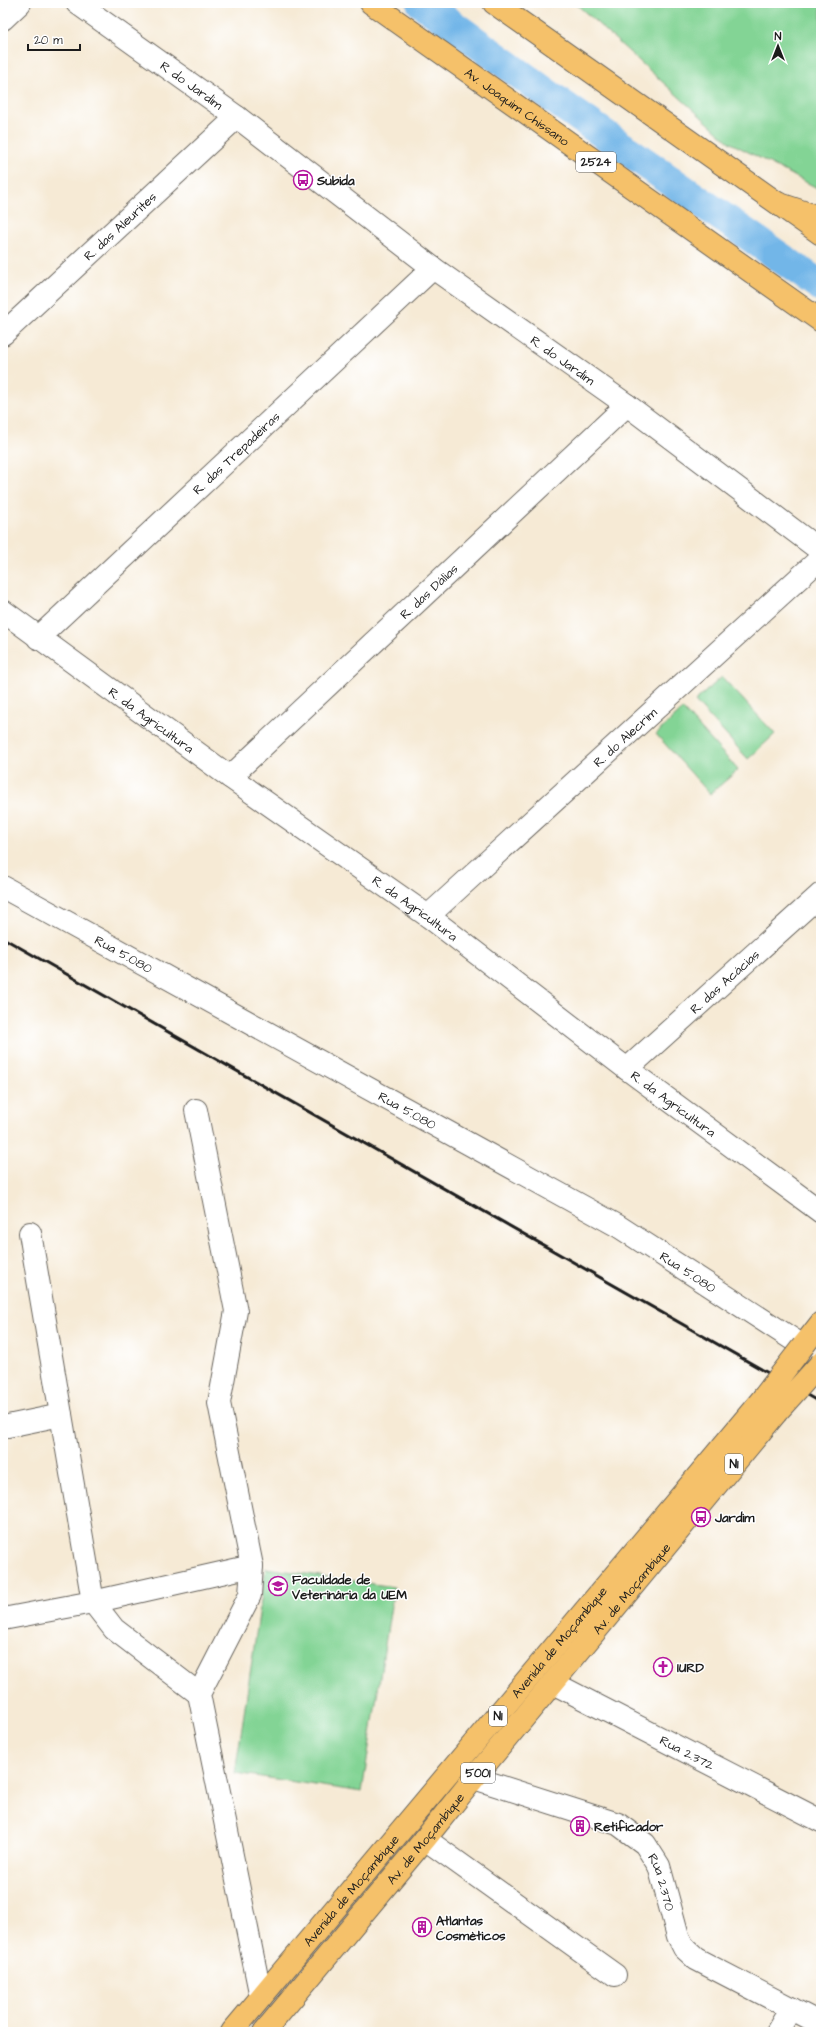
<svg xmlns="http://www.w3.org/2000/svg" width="824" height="2035" font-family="'Architects Daughter',sans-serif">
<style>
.green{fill:#83d495;stroke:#507858}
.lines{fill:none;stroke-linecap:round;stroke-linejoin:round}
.river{stroke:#72b6e8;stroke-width:31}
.minor-casing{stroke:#68645d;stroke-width:24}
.major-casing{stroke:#68645d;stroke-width:24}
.highway-casing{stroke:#68645d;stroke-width:24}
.minor{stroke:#fff;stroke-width:22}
.major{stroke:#f5c16b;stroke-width:22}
.highway{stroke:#f5c16b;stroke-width:22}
.rail{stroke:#1c1c1c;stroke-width:3}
.highway-bridge-casing{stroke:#68645d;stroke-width:24;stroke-linecap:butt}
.highway-bridge{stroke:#f5c16b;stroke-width:22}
.labels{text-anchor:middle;stroke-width:3;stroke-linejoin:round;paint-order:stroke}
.shield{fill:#fff;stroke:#606060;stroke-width:1}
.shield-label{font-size:12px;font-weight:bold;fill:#1c1c1c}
.street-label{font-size:13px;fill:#1c1c1c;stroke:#fff}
.poi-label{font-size:13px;font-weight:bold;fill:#1c1c1c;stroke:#fff;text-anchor:start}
</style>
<rect width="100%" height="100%" fill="#fff"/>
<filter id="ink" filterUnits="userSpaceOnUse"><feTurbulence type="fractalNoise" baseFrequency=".025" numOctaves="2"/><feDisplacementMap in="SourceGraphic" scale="8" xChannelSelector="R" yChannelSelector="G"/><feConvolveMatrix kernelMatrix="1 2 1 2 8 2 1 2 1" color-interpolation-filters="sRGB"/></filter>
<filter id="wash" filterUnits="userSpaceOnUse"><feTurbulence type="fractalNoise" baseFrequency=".012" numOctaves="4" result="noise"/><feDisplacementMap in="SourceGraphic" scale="16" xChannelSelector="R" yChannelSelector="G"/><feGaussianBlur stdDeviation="0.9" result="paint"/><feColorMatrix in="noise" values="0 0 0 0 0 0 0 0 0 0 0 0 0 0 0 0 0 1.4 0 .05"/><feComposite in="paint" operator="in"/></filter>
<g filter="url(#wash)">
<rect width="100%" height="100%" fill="#f6ead5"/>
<path class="green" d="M575 3H821V190L729 142Z
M722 677 775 734 748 759 695 701Z
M683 709 738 770 710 794 656 734Z
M266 1568 394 1587 362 1792 235 1773Z"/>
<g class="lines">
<path class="river" d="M422 3 561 104 821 286"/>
</g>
</g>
<g filter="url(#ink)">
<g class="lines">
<g class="minor-casing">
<g id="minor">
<path id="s1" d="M77 3 237 117 433 268 627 405 821 551"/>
<path d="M3 19 20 3"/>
<path id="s2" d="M3 334 237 117"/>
<path id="s3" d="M3 611 230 777 428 916 627 1069 821 1212"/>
<path id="s4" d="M38 638 433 268"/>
<path id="s5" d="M230 777 627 405"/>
<path id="s6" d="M3 887 618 1226 803 1346"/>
<path id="s7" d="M428 916 821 558"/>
<path id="s8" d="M627 1069 821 894"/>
<path d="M196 1110 236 1311 219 1403 252 1566 250 1595 199 1694 261 1997"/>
<path d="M30 1233 93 1602 114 1629 199 1694"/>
<path d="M3 1427 61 1415"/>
<path d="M3 1619 93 1602 252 1566"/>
<path id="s9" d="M553 1683 821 1821"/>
<path id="s10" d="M474 1778 618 1824 645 1844 659 1866 678 1936 684 1948 696 1959 821 2024"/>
<path d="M425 1839 615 1975"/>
<path d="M777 2032 791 2008"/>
</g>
</g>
<g class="major-casing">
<g id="major">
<path id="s11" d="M371 3 821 321"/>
<path d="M494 3 821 234"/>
</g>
</g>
<g class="highway-casing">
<g id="highway">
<path d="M780 204 821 218"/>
<path d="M803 1346 821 1323"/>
<path id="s12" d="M232 2032 763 1398"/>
<path id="s13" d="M264 2032 425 1839 474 1778 776 1413"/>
</g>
</g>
<use href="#minor" class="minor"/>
<use href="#major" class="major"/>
<use href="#highway" class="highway"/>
<path class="rail" d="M3 938 821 1403"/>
<g class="highway-bridge-casing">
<path id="highway-bridge" d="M763 1398 803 1346
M776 1413 821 1363"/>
</g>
<use href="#highway-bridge" class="highway-bridge"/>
</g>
</g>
<defs>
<g id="bus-ring" transform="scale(1)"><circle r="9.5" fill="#fff" stroke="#b5179e" stroke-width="1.5"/><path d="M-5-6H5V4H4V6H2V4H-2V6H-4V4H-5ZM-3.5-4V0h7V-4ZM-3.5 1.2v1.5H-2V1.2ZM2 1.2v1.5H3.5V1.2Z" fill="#b5179e"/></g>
<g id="university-ring" transform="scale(1)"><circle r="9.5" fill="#fff" stroke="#b5179e" stroke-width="1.5"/><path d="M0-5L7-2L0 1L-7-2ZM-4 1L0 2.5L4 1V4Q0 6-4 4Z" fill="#b5179e"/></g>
<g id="church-ring" transform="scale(1)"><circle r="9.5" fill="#fff" stroke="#b5179e" stroke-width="1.5"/><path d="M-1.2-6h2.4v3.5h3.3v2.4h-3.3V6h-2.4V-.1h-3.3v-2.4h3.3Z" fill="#b5179e"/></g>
<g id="building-ring" transform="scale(1)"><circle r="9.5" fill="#fff" stroke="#b5179e" stroke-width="1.5"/><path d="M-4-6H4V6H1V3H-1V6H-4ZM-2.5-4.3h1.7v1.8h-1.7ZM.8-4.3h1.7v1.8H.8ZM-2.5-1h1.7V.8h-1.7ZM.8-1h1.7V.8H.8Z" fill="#b5179e"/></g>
</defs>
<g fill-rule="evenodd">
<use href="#bus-ring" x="303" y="180"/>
<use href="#bus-ring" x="701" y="1517"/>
<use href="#university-ring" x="278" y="1586"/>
<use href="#church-ring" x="663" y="1667"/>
<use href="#building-ring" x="580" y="1826"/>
<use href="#building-ring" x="422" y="1927"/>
</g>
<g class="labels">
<g class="shield">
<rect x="576" y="152" width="40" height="20" rx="3"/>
<rect x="725" y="1454" width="18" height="20" rx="3"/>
<rect x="489" y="1706" width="18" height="20" rx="3"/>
<rect x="461" y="1763" width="34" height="20" rx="3"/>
</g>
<g class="shield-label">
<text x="596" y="166">2524</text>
<text x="734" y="1468">N1</text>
<text x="498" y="1720">N1</text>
<text x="478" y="1777">5001</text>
</g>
<g class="street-label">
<text dy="5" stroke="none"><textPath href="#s1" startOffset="141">R do Jardim</textPath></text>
<text dy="5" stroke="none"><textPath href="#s11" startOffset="179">Av. Joaquim Chissano</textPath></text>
<text dy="5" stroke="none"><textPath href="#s2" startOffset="159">R. das Aleurites</textPath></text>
<text dy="5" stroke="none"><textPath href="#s1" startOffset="603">R. do Jardim</textPath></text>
<text dy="5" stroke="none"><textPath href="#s4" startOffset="271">R. das Trepadeiras</textPath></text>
<text dy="5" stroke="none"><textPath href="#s5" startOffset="272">R. das Dálias</textPath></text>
<text dy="5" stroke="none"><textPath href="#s3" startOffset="184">R. da Agricultura</textPath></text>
<text dy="5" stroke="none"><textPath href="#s7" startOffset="266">R. do Alecrim</textPath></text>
<text dy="5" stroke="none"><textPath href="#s3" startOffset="508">R. da Agricultura</textPath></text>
<text dy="5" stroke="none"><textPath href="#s6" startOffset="138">Rua 5.080</textPath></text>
<text dy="5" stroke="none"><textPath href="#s8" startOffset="131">R. das Acácias</textPath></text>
<text dy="5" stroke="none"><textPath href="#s3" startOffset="832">R. da Agricultura</textPath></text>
<text dy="5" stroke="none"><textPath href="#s6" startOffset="462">Rua 5.080</textPath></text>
<text dy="5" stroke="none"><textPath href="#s6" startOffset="786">Rua 5.080</textPath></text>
<text dy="5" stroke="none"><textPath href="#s13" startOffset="576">Av. de Moçambique</textPath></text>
<text dy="5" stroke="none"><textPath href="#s12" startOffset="509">Avenida de Moçambique</textPath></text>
<text dy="5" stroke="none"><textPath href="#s9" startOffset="151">Rua 2.372</textPath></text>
<text dy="5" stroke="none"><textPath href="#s13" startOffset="252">Av. de Moçambique</textPath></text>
<text dy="5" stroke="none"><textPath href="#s10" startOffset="227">Rua 2.370</textPath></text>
<text dy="5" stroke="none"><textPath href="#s12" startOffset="185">Avenida de Moçambique</textPath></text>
</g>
<g class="poi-label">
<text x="317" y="185">Subida</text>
<text x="715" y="1522">Jardim</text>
<text x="292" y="1584">Faculdade de<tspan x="292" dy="15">Veterinária da UEM</tspan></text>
<text x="677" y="1672">IURD</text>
<text x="594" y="1831">Retificador</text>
<text x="436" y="1925">Atlantas<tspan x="436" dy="15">Cosmèticos</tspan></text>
</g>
</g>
<rect width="824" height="2035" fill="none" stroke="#fff" stroke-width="16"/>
<g transform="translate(778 46)" stroke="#ffffff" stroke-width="3" paint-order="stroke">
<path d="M0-3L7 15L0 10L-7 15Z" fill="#1c1c1c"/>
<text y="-6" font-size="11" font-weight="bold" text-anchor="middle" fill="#1c1c1c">N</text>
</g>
<path d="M28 44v6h52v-6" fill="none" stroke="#1c1c1c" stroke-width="2"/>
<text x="34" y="44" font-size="12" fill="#1c1c1c" stroke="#ffffff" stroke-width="3" paint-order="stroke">20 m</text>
</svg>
